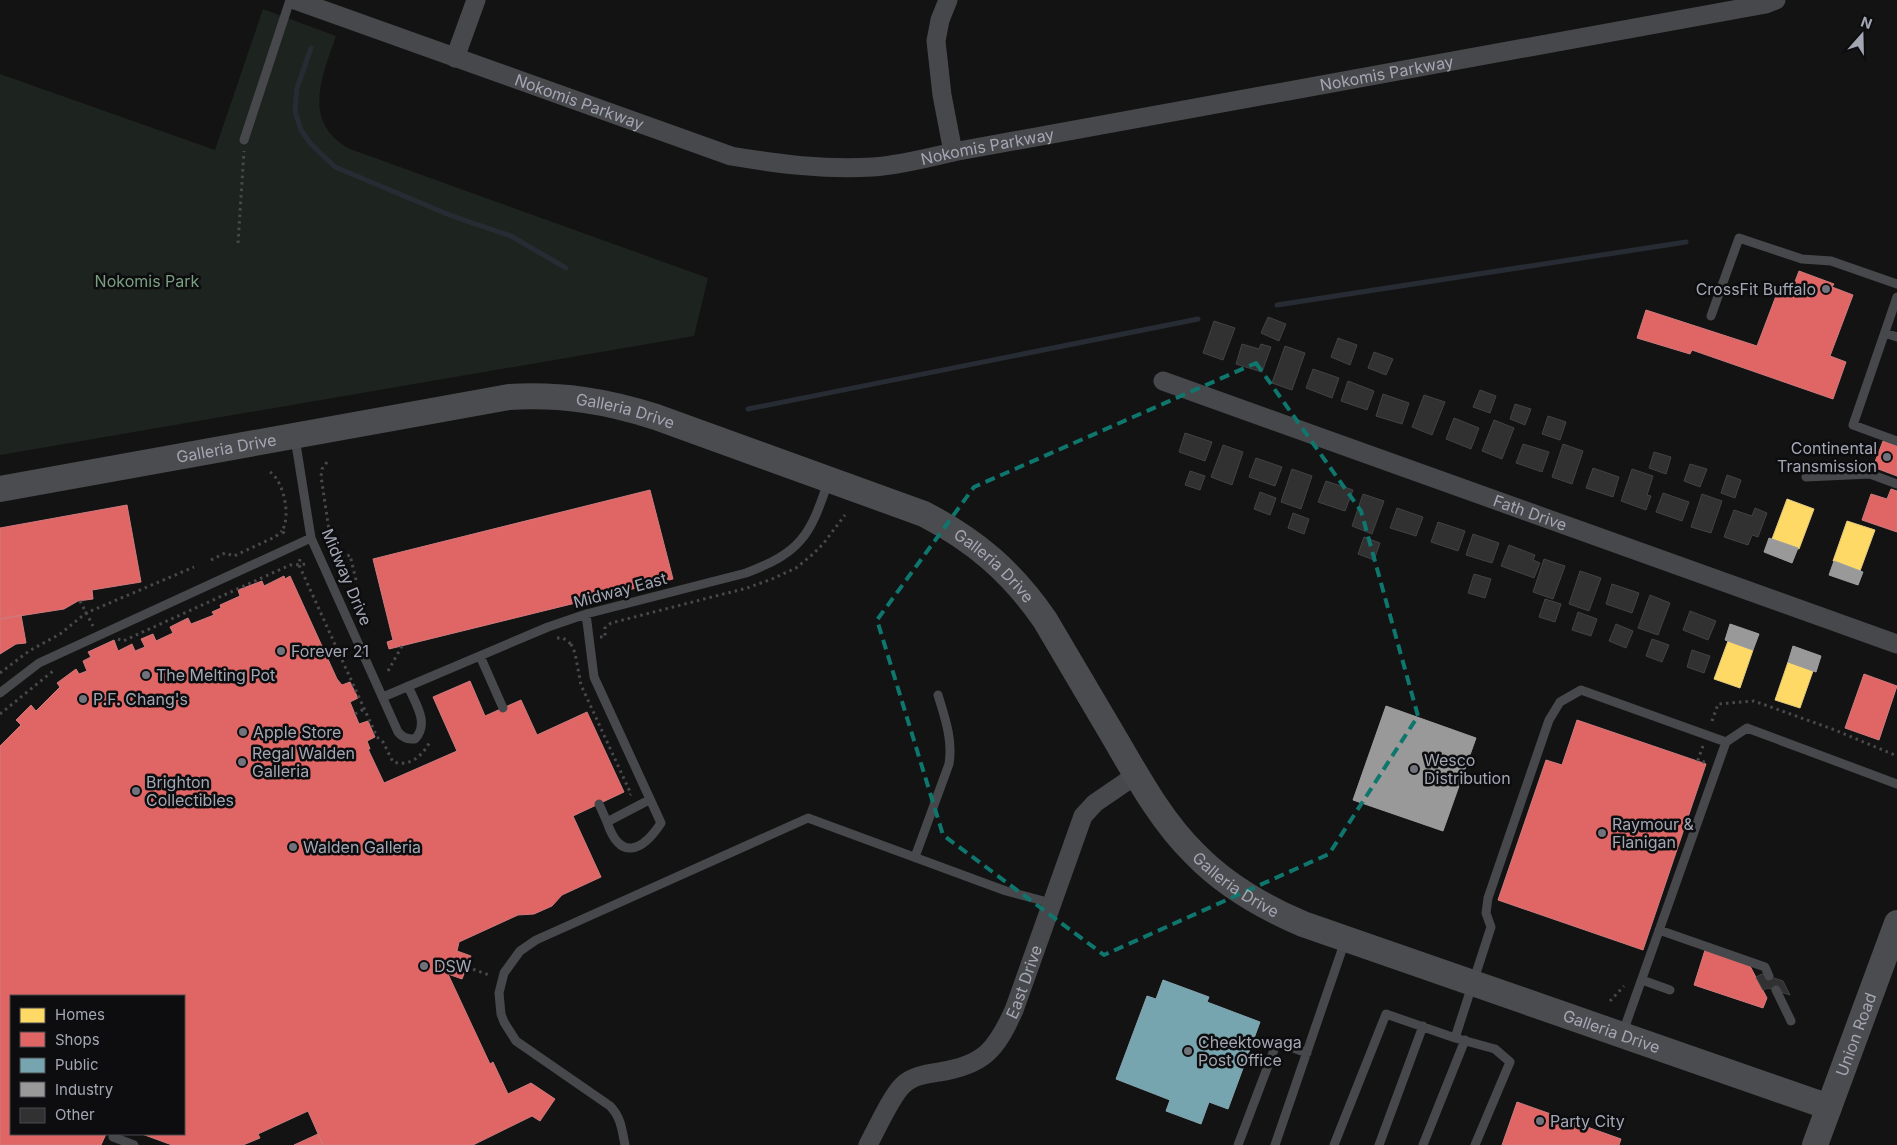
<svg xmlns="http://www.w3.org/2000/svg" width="1897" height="1145" font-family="Inter,sans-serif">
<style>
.green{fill:#1d231e}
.homes{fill:#ffd966;stroke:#e3ca7d}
.shops{fill:#e06666;stroke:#ce7a7d}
.public{fill:#76a5af;stroke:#84a6b0}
.industry{fill:#999;stroke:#9c9da1}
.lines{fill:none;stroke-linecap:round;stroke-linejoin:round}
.stream{stroke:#272c34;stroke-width:5}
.building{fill:#313132;stroke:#424246}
.path{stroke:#49494d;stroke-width:3;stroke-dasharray:2.5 4;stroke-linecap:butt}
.lane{stroke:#47484b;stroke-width:9}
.street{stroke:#47484b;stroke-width:19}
.secondary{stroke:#4b4c4f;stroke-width:26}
.marked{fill:none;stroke:#0f766e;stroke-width:4;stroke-dasharray:10 6;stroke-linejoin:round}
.poi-dot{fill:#71737c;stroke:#0d0d0f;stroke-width:2}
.labels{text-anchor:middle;stroke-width:5;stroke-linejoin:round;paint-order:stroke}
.street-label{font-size:16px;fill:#a3a7b4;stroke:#0d0d0f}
.park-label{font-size:16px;fill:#7a9f81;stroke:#0d0d0f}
.poi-label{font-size:16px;fill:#a3a7b4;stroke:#0d0d0f;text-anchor:start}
</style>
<rect width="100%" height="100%" fill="#131313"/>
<path class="green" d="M263 9 336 36C322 77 301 122 350 149L708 278 694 336 0 455V74L215 150Z"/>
<path class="homes" d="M1787 499 1814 509 1799 549 1772 539Z
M1847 521 1875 530 1860 571 1833 561Z
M1728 641 1753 650 1740 688 1714 679Z
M1788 662 1813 671 1800 708 1775 700Z"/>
<path class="shops" d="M1799 271 1834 284 1832 287 1853 295 1830 356 1846 362 1833 399 1692 350 1690 354 1637 338 1646 310 1757 346 1779 288 1791 292Z
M1883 441 1897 446V476L1873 467Z
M1891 489 1897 491V532L1862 520 1871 494 1887 499Z
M650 490 673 579 389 649 387 642 393 640 373 559Z
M127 505 141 582 92 590 93 599 78 601 64 609 0 619V528Z
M284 576 285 579 290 576 337 679 342 685 350 682 358 698 350 702 359 724 368 721 375 737 367 741 370 749H368L384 783 457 751 433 697 470 681 485 716 521 700 537 735 587 712 624 792 573 816 601 877 562 895 552 906 534 914 518 915 459 942 457 951 471 956 462 979 448 974 490 1064 493 1062 508 1094 531 1083 555 1099 540 1121 532 1116 473 1145H323L308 1111 258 1134 260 1138 243 1145H172L142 1134H184V996H11V1134H106L101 1145H0V746L21 725 16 720 31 705 36 711 60 687 57 683 76 669 79 674 87 671 83 661 91 657 88 652 114 640 118 651 132 644 135 651 145 647 141 639 153 634 156 641 173 633 170 627 188 618 191 624 214 615 212 612 221 608 220 605 240 596 238 590 262 581 264 586Z
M21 615 26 643 16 644 0 654V619Z
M1864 674 1897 686 1879 740 1845 728Z
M1577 720 1706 764 1643 950 1498 900 1546 760 1562 765Z
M1705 950 1750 966 1767 998 1763 1008 1694 985Z
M1517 1102 1621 1139 1619 1145H1502Z
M318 1134 323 1145H294Z"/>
<path class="public" d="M1163 980 1209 997 1207 1002 1260 1022 1228 1109 1209 1102 1201 1124 1166 1111 1170 1100 1116 1079 1147 996 1156 999Z"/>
<path class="industry" d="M1769 538 1798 548 1792 563 1764 552Z
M1834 561 1863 572 1858 585 1829 575Z
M1730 624 1759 634 1753 650 1725 640Z
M1793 646 1821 656 1816 672 1788 662Z
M1386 706 1476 738 1443 831 1353 800Z"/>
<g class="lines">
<path class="stream" d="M311 48 297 88 295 111 301 130 311 144 335 167 452 216 511 236 566 268
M1277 305 1686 242
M748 409 1198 319"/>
</g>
<path class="building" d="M1268 317 1286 324 1279 341 1261 333Z
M1214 321 1235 328 1223 360 1203 353Z
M1338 338 1357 345 1350 365 1331 357Z
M1242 344 1259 349 1261 344 1271 347 1262 372 1236 364Z
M1285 346 1305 353 1292 390 1272 383Z
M1374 352 1393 359 1386 375 1368 368Z
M1313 369 1339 378 1332 398 1306 388Z
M1348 381 1374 391 1367 410 1341 401Z
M1480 390 1496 396 1490 413 1473 407Z
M1383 394 1409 403 1402 424 1376 416Z
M1424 395 1445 402 1432 435 1412 427Z
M1515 404 1531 409 1525 425 1510 419Z
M1548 416 1566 422 1560 440 1542 434Z
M1454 418 1479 428 1471 449 1446 439Z
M1494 420 1514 428 1502 459 1482 451Z
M1185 433 1212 442 1205 461 1179 452Z
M1523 444 1549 452 1542 472 1516 463Z
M1563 444 1583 451 1572 484 1552 477Z
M1223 445 1243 452 1232 485 1211 477Z
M1654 452 1671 457 1666 474 1649 468Z
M1256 458 1282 467 1275 486 1249 477Z
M1690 464 1707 469 1700 487 1684 481Z
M1593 468 1619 477 1613 497 1586 488Z
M1292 469 1312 476 1301 509 1281 502Z
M1632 469 1653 476 1647 495 1651 496 1646 510 1621 501Z
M1190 471 1205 476 1200 490 1185 485Z
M1727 475 1741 480 1735 498 1721 493Z
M1326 481 1353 490 1345 511 1318 502Z
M1260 492 1276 498 1270 515 1254 509Z
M1663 493 1689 502 1682 521 1656 512Z
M1363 494 1384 501 1372 534 1352 526Z
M1702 494 1722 501 1711 533 1691 527Z
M1397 508 1423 517 1416 536 1390 528Z
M1755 508 1767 513 1758 537 1752 535 1748 545 1724 537 1734 510 1752 516Z
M1293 513 1309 519 1304 534 1288 528Z
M1438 522 1465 531 1458 551 1431 542Z
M1473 534 1499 543 1492 563 1466 555Z
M1364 537 1380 543 1374 560 1358 554Z
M1509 545 1535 555 1533 560 1540 563 1534 578 1501 566Z
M1544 559 1565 566 1553 599 1533 592Z
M1580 571 1601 578 1589 611 1569 604Z
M1474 574 1491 579 1485 598 1468 593Z
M1612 584 1639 593 1632 613 1606 604Z
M1650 595 1670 603 1658 635 1638 628Z
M1545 599 1561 604 1555 622 1539 617Z
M1690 611 1716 621 1708 640 1683 630Z
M1578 612 1597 619 1591 636 1572 630Z
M1616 624 1633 631 1626 648 1609 641Z
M1652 639 1669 645 1662 662 1646 656Z
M1692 650 1710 656 1704 673 1687 667Z
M1762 974 1783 981 1790 995 1768 988 1763 990 1756 977Z"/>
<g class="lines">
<path class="path" d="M238 243 244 151
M327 462 322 469 321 476 329 530 338 559 350 555 356 580
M270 472C284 481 291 517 282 531L286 535
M300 559 299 565 377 737 383 742 393 762C411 767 423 755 431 740
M211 560 225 553 234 556 275 537 282 531
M80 601 93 626
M600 637H605V628L611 623 747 588 772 579 796 568 813 554 823 544 845 515
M557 638H563L571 644 574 643
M118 639 123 641 290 565 308 564
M571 644 575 653 581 685 631 794 630 795
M388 671 402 646
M0 673 29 651 60 634 86 613 194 567
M0 714 53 671
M355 714 364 709
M1712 721 1718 704 1754 701 1835 730 1897 756
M1703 746 1698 760 1707 763
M467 967 489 975
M1610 1001 1624 986"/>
<path class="lane" d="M244 140 290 0
M1897 297 1853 425 1897 441
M1711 316 1739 238 1802 259 1831 261 1897 284
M1885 333 1897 337
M295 438 311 538 398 732C403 738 407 739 415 739 430 723 415 703 408 686
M1806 477 1870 474 1897 484
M586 614 594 677 661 823C642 852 620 861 607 822L649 800
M480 656 503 708
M0 693 39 663 311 538
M383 697 548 627 586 614 746 573C801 552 810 536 828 482
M599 804 607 822
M915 857 949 764C953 740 945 718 938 695
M1659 930 1765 967 1769 976
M1642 980 1670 990
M1776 990 1791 1021
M1623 1032 1726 742
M1455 1038 1491 927 1486 913 1488 898 1549 720 1560 702 1581 690 1726 742 1747 728 1897 784
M113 1137 134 1145
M625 1145C622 1130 621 1117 610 1106L516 1041 504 1022 501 1014 499 993 504 973 520 951 536 940 808 818 1006 891 1051 903
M1238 1145 1277 1042 1307 1053
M1275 1145 1345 941
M1334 1145 1386 1014 1455 1038 1495 1049 1510 1062 1475 1145
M1379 1145 1423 1026
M1423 1145 1465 1040"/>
<g class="street">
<path id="s1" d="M295 0 731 156C778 164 825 170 873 167 900 165 927 158 953 152L1766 4 1776 0"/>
<path d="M948 0 940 20 936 41 942 95 953 152"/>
<path d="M455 58 476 0"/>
<path id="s2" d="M1163 381 1897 644"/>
<path id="s3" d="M868 1145C876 1130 892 1095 903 1085 912 1076 926 1074 939 1072 984 1065 996 1050 1014 1010L1083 816 1095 803 1136 775"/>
</g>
<g class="secondary">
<path id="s4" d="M0 489 509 397C562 394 606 401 656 417L924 514C976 541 1012 572 1045 620 1069 661 1093 701 1117 742 1139 780 1163 823 1195 854 1226 886 1263 907 1303 924L1829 1107"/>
<path id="s5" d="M1815 1145 1897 923"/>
</g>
</g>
<path class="marked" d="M1256 363 1361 511 1418 716 1329 854 1104 955 943 835 877 620 974 487Z"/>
<g class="poi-dot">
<circle cx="1826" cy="289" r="5"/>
<circle cx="1887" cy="457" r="5"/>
<circle cx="281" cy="651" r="5"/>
<circle cx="146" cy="675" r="5"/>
<circle cx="83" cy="699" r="5"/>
<circle cx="243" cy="732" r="5"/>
<circle cx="242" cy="762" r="5"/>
<circle cx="1414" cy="769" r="5"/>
<circle cx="136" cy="791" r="5"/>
<circle cx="1602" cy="833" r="5"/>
<circle cx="293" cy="847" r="5"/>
<circle cx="424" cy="966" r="5"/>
<circle cx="1188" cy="1051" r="5"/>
<circle cx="1540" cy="1121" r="5"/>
</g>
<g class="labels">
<g class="street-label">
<text dy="6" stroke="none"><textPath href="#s1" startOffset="1128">Nokomis Parkway</textPath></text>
<text dy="6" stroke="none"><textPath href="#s1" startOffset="302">Nokomis Parkway</textPath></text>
<text dy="6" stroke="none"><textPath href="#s1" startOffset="722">Nokomis Parkway</textPath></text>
<text dy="6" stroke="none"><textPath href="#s4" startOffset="635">Galleria Drive</textPath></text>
<text dy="6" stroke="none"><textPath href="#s4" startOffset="230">Galleria Drive</textPath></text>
<text dy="6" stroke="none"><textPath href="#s2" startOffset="390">Fath Drive</textPath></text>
<text dy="6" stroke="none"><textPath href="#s4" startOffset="1039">Galleria Drive</textPath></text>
<text transform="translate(347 577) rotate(67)" y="6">Midway Drive</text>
<text transform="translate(620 590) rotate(-15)" y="6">Midway East</text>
<text dy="6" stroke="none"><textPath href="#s4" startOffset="1444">Galleria Drive</textPath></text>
<text dy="6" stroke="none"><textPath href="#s3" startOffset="242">East Drive</textPath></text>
<text dy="6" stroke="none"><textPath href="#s4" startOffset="1849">Galleria Drive</textPath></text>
<text dy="6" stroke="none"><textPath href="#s5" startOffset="118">Union Road</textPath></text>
</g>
<g class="park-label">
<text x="147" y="287">Nokomis Park</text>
</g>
<g class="poi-label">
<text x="1816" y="295" text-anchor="end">CrossFit Buffalo</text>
<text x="1877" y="454" text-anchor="end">Continental<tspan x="1877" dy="18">Transmission</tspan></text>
<text x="291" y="657">Forever 21</text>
<text x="156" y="681">The Melting Pot</text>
<text x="93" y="705">P.F. Chang's</text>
<text x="253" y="738">Apple Store</text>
<text x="252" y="759">Regal Walden<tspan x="252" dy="18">Galleria</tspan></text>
<text x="1424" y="766">Wesco<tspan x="1424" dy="18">Distribution</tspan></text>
<text x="146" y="788">Brighton<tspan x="146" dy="18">Collectibles</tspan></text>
<text x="1612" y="830">Raymour &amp;<tspan x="1612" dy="18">Flanigan</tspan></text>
<text x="303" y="853">Walden Galleria</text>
<text x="434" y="972">DSW</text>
<text x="1198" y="1048">Cheektowaga<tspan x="1198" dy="18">Post Office</tspan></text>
<text x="1550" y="1127">Party City</text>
</g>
</g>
<rect x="10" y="995" width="175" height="140" fill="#0d0d0f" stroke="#494b51"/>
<rect x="20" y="1008" width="25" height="15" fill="#ffd966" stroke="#494b51"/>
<text x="55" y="1020" font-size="15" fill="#a3a7b4">Homes</text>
<rect x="20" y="1032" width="25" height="15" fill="#e06666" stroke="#494b51"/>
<text x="55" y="1045" font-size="15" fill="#a3a7b4">Shops</text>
<rect x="20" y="1058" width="25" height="15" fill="#76a5af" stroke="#494b51"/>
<text x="55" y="1070" font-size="15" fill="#a3a7b4">Public</text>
<rect x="20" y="1082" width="25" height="15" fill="#999999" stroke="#494b51"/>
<text x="55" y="1095" font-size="15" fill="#a3a7b4">Industry</text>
<rect x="20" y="1108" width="25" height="15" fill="#313132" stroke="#494b51"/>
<text x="55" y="1120" font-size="15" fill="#a3a7b4">Other</text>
<g transform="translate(1862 35) rotate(20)" stroke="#0d0d0f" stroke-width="4" paint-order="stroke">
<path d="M0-4L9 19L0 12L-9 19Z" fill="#a3a7b4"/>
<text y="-8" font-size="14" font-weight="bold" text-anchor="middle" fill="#a3a7b4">N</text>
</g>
</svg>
